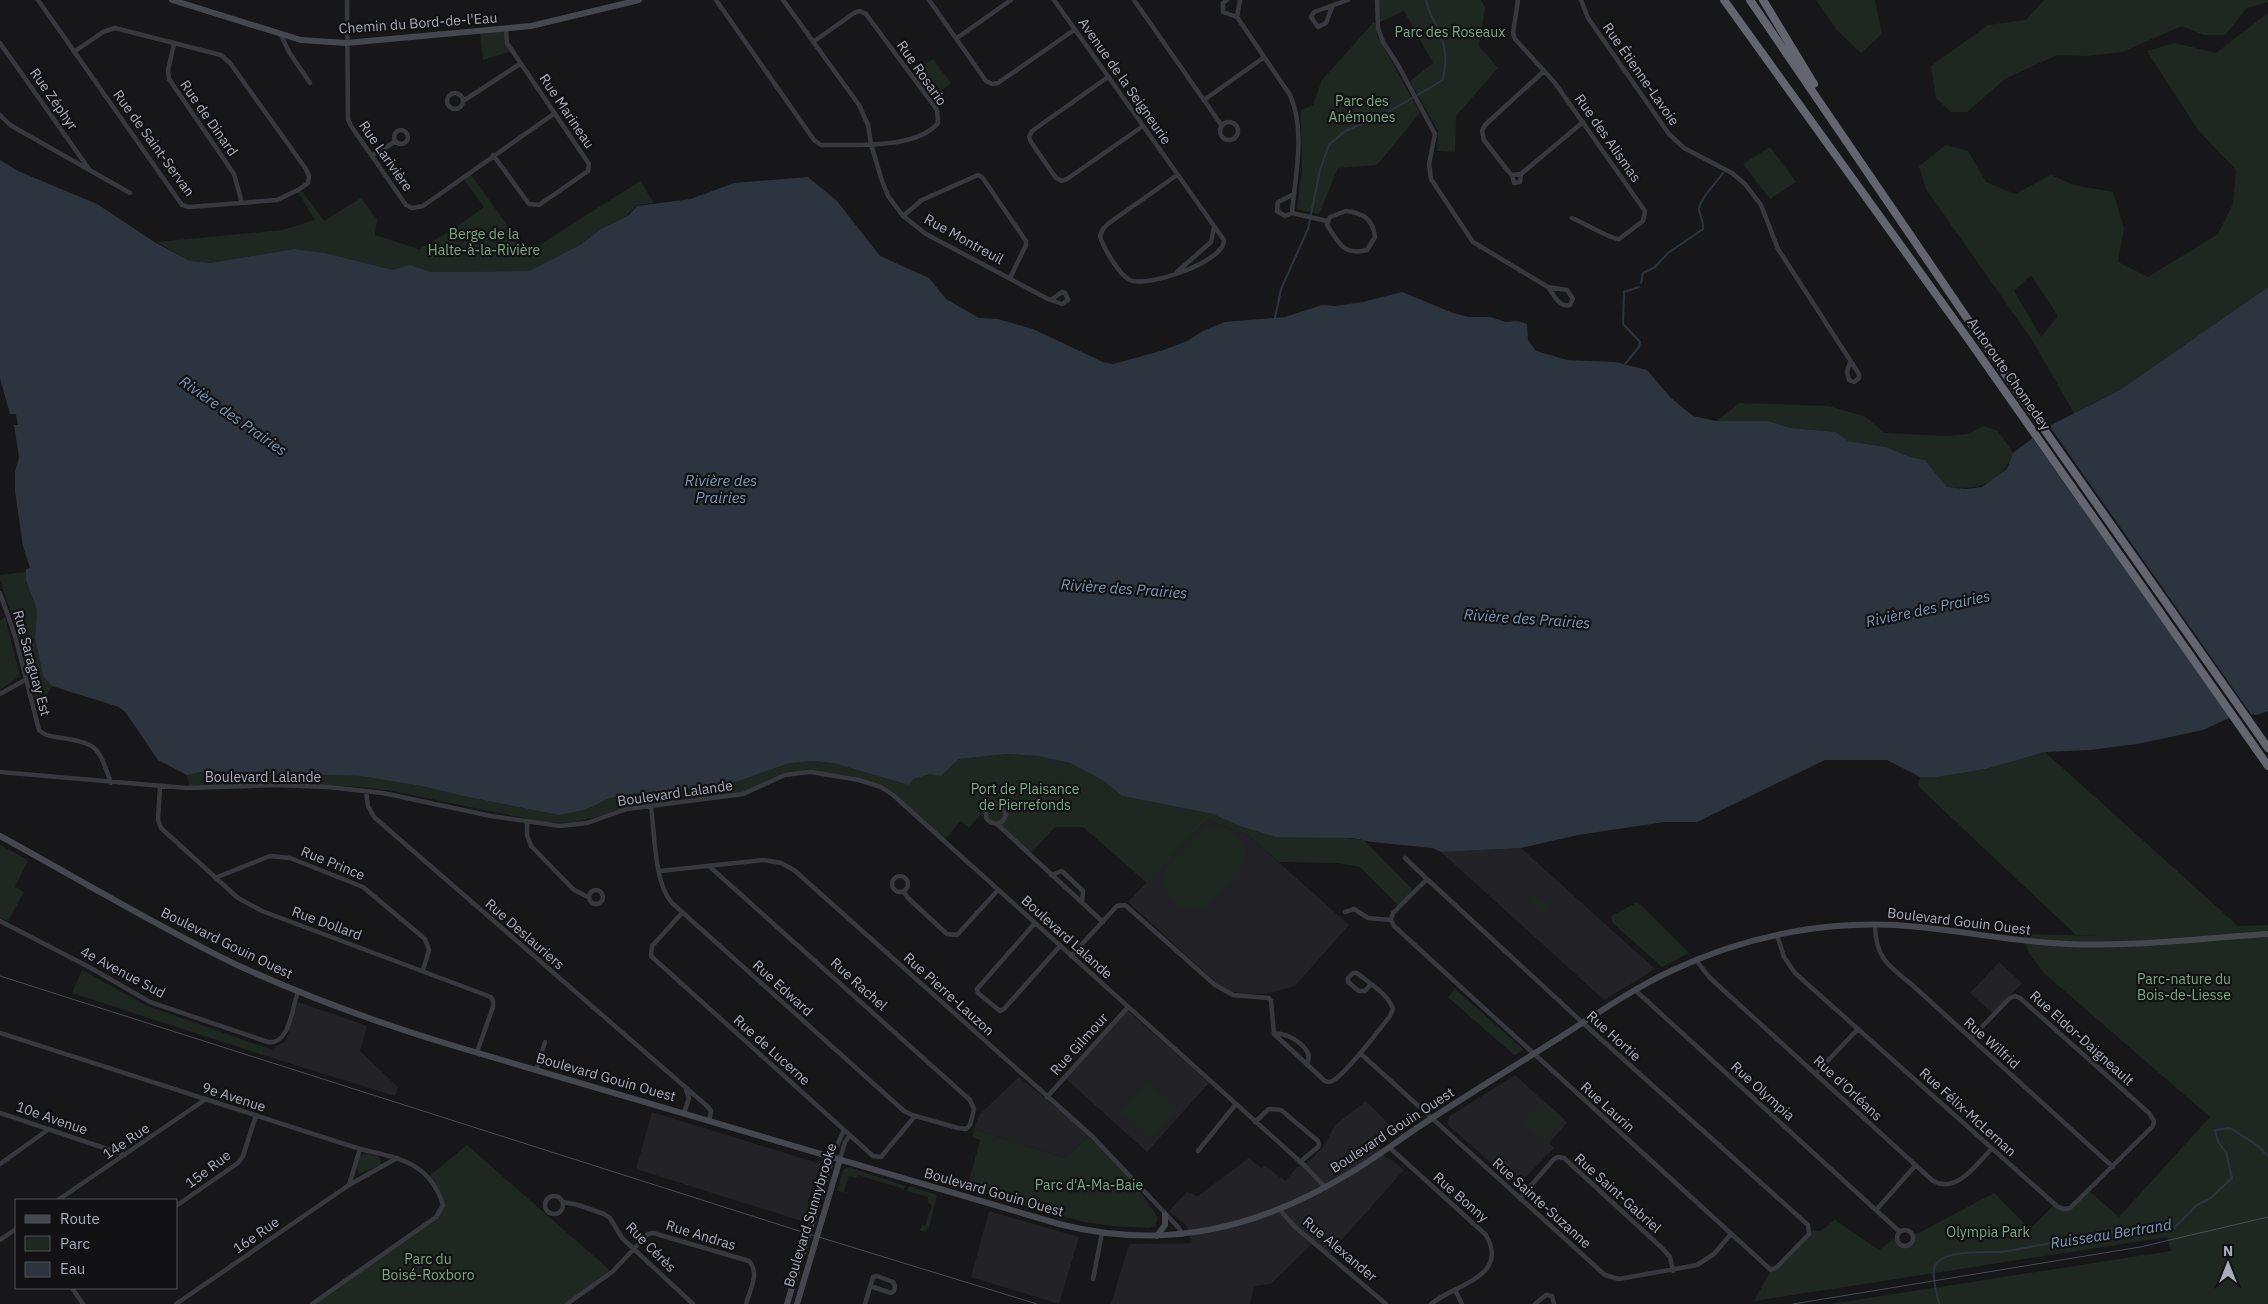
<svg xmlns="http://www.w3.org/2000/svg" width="2268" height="1304" font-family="'IBM Plex Sans',sans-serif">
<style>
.built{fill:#232327}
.green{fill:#1e2820;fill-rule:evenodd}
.water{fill:#2c353f}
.pier{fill:#171719}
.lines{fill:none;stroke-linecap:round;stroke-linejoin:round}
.stream{stroke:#2c353f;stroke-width:2}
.street{stroke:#38383f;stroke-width:4.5}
.secondary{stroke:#45474f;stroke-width:6}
.highway{stroke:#636670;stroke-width:8}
.tram{stroke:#4a4c54;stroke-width:1}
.labels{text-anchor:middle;stroke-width:4.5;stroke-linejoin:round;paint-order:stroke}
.street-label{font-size:14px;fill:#a8acbb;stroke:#121214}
.park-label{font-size:14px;fill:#7da782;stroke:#121214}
.water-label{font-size:15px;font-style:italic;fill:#7c98b9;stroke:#121214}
</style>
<rect width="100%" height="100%" fill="#171719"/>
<path class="built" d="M1207 820 1247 834 1349 925 1295 986 1266 994 1230 992 1221 987 1128 902Z
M1521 848 1655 969 1604 1000 1441 852Z
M1999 962 2022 983 1993 1014 1970 993Z
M298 1002 367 1026 360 1051 398 1087 395 1096 263 1055 264 1047 272 1049 286 1041Z
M1127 1010 1209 1083 1147 1152 1065 1078Z
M1515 1075 1567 1123 1549 1143 1554 1148 1517 1186 1447 1124 1450 1116Z
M1019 1077 1090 1135 1065 1158 974 1129 979 1115Z
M1366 1101 1396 1131 1377 1145 1386 1158H1389L1404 1170 1329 1254 1314 1242 1271 1284 1254 1286 1250 1304H1111L1129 1244 1192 1243 1186 1225 1169 1211 1187 1192 1198 1196 1249 1158 1261 1168 1264 1165 1285 1181 1297 1167 1309 1162 1324 1146 1335 1125Z
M652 1112 821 1164 808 1201 809 1209 805 1222 636 1169Z
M989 1211 1079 1237 1059 1304 971 1277Z"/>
<path class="green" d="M1377 0H1481L1485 7 1479 46 1498 68 1456 116 1455 152 1437 151 1438 131 1410 81 1433 63 1404 11 1378 23Z
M1816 0H1875L1882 34 1861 53 1837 30Z
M2044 0H2268V2L2247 8 2225 35H2204L2182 26 2122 52 2087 56 2057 55 2005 79 1967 112H1951L1936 98 1931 66 1988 25 2026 20Z
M2268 13V287L2120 390 2074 413 2032 340 1926 189 1919 166 1946 145 1968 151 1986 182 2015 194 2051 175 2074 185 2113 192 2124 228 2118 262 2148 277 2218 234 2233 204 2236 170 2198 130 2147 51 2175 43 2216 53ZM2031 275 2058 316 2041 337 2014 291Z
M1373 23H1375L1378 37 1420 113 1377 165 1338 168 1319 214 1297 209 1302 169 1301 110 1313 105 1322 80Z
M506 29 507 43 512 51 483 60 480 33Z
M933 59 951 83 929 100 910 74Z
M1770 147 1796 182 1770 199 1743 164Z
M470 173 527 253 640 181 654 203 637 205 626 216 601 229 580 245 529 271 431 272 410 266 393 270 325 253 294 249 210 263 190 261 157 242 282 230 315 220 298 192 302 191 324 221 361 198 377 219 375 235 419 249 452 230 484 207 463 178Z
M1740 403 1828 406 1864 416 1885 433 1947 436 1969 434 1983 426 1998 431 2013 453C2000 485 1979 490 1947 487L1925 460 1910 457 1886 447 1848 441 1836 432 1790 428 1768 421H1716Z
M26 572V581L37 610 35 638 43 676 52 686 44 700 35 703 14 621 0 581V575Z
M5 617 20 676 0 690V621Z
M2045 752 2238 926 2268 925V1304H1830L2171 1251 2167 1237 1754 1301 1771 1270 1807 1236 1809 1230 1821 1231 1835 1220 1879 1250 1896 1237 1900 1245 1909 1246 1913 1238 1907 1230 1917 1234 1994 1193 2030 1229 2055 1204 2058 1207 2072 1208 2089 1191 2119 1217 2210 1117 2045 974C2035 961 2024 950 2024 934L2097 936H2077L1918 786 1920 777H1937L1986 769Z
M1007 754 1038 756 1070 763 1104 781 1122 796 1213 814 1240 826 1364 840 1415 892 1400 907 1360 867 1338 863 1279 862 1247 834 1207 820 1147 883 1083 827H1055L1029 855 982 813 969 828 961 821 944 840 891 792 877 783 844 775 812 771H793L781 774 743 793 627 809 570 823 543 822 392 791 361 787 327 785 189 786 187 775 205 771 360 776 422 786 463 796 559 815 585 810 610 798 631 794 730 784 790 763 813 761 833 763 909 785 912 779 930 773 941 776 959 759Z
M1213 826C1232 828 1252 841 1245 863 1234 876 1220 897 1207 906 1187 921 1156 894 1165 872 1169 862 1197 838 1207 828Z
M0 845 28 860 15 887 24 892 8 921 0 918Z
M1535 892 1551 907 1543 915 1527 900Z
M1636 903 1641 905 1689 953 1662 967 1613 923 1611 916Z
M82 970 147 1006 264 1047 263 1055 72 993Z
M1455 989 1524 1050 1514 1055 1448 997Z
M1147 1082 1178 1109 1152 1139 1120 1112Z
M1544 1101 1564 1119 1544 1142 1522 1123Z
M974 1129 1065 1158 1090 1135 1135 1183 1158 1218 1155 1226 1149 1228 1113 1226 1084 1222 967 1189 980 1140 972 1137Z
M467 1145 612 1272 567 1304H312L436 1217 443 1205 428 1177Z
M366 1153 378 1156 381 1162 380 1165 359 1174 357 1166 360 1156Z
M848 1167 905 1186 904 1189 858 1175 856 1178 849 1176 844 1191 848 1193 837 1191 843 1170Z
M909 1186 937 1195 929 1227 925 1232 920 1230 922 1225 925 1226 932 1205 928 1203V1197L907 1191Z"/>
<path class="water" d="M0 160 18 171 97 204 156 243 190 261 210 263 294 249 325 253 393 270 410 265 431 272 529 271 580 245 601 229 629 215 637 206 691 199 734 183 808 177 837 201 880 256 929 278 946 299 979 318 998 319 1033 329 1103 362 1113 364 1161 351 1187 341 1203 331 1225 322 1285 317 1322 305 1335 306 1363 302 1402 292 1453 313 1469 317H1490L1506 322 1517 321 1527 324 1528 340 1536 351 1567 360 1615 362 1647 370 1671 398 1693 416 1716 421H1768L1790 428 1836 432 1848 441 1886 447 1910 457 1925 460 1947 487 1966 489 1982 487 2007 469 2013 453 2049 426 2120 390 2268 287V711L2257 715 2248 714 2229 718 2203 730 2137 744 2090 750 2045 752 1986 769 1937 777H1920L1887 760H1825L1697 822H1664L1578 835 1521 848 1441 852 1433 848 1372 842 1353 838 1276 837 1240 826 1213 814 1122 796 1104 781 1070 763 1038 756 1007 754 959 759 941 776 930 774 913 779 909 785 833 763 813 761 790 763 730 784 631 794 610 798 585 810 559 815 463 796 422 786 360 776 205 771 187 775 158 760 126 713 119 707 52 686 43 676 35 638 37 610 26 581V569L30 568 23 546 15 491V472L19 457 14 425H18L16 414H10L0 378Z"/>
<path class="pier" d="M2048 424 2253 717 2231 720 2096 528 2031 436Z"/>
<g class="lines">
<path class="stream" d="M1641 283 1643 273 1655 267 1668 253 1703 229C1704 221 1700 217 1699 209 1699 200 1717 182 1723 173
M1275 318 1281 289 1308 229 1320 170 1329 145 1345 131 1383 115 1443 80C1447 61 1446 47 1438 29 1433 17 1429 15 1426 0
M1625 364 1639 347 1640 342 1623 324 1624 292 1639 287
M1939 1304C1937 1293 1932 1279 1934 1269 1937 1249 1985 1252 2002 1252L2141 1227 2174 1228 2197 1205 2211 1198 2232 1178 2226 1152 2218 1142 2215 1130 2230 1128 2257 1145 2268 1156"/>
<path class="street" d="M38 0 182 205 189 207 277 200 298 190 308 183 309 176 306 169 230 63 221 55 115 28 103 32 74 52
M347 0 348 119 351 126 406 205 412 208 423 206 555 113
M716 0 814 140 821 145C852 144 916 150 938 123L937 110 866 14 860 11 854 13 813 42
M783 0 859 105 868 125 871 144 881 178 888 196 903 216 926 234 1048 299 1062 304 1068 300 1065 293 1062 292 1051 300
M929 0 986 81 992 84 998 83 1074 30
M1054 0 1224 240C1225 262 1147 288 1130 280 1119 275 1103 247 1100 236L1103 229 1109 223 1177 175
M1134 0 1222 126
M1227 0 1223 3V12L1237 17
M1240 0 1237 17 1290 95C1306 131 1295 175 1292 213
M1377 0 1378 28 1383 42 1398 65 1435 134 1429 164 1431 179 1473 242 1548 287 1567 290 1573 299 1570 305C1559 308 1554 295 1548 287
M1518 0 1513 33 1515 39 1555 83 1645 211 1643 221 1619 239C1612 240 1582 222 1572 218
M1581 0 1588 18 1669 134 1684 148 1732 173 1745 184 1761 205 1778 249 1859 374V378L1854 382 1849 380 1847 372 1850 362
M1332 7 1326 23 1318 27 1311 17 1314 12 1348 0
M281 35 289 52 310 83
M957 38 1011 0
M0 43 89 169
M174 44 168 70 169 79 234 174 242 203
M1543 72 1485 125 1482 131 1484 140 1508 171 1512 175 1521 174 1583 122
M1108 77 1032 131 1029 137 1031 142 1056 178 1062 181 1067 179 1143 126
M447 101a8 8 0 1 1 16 0a8 8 0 1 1-16 0Z
M1204 100 1263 58
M463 101 520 64
M0 115 10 125 130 193
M1220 131a9 9 0 1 1 18 0a9 9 0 1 1-18 0Z
M394 137a7 7 0 1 1 14 0a7 7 0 1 1-14 0Z
M373 155 396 141
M493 155 529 204 539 205 588 171 589 164 507 43 506 29
M1512 175 1514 183 1520 182 1521 174
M1294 194 1278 202 1277 211 1285 216 1292 213 1327 221
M1346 211C1363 213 1373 219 1375 237L1367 250C1343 256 1339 243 1327 225L1330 217Z
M903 216 922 200 978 175 982 177 1026 241V245L1010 278
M1177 272 1211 242 1214 227
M0 593 15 636 39 730C44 735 49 736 56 737 97 744 97 743 111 783
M0 694 25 680
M0 772 186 788 275 785 328 787 383 793 491 816 560 826 587 823 627 809 743 794 785 775 800 773 811 772 859 780 881 787 893 795 1305 1166 1325 1187
M160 787 158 820 161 828 238 898 262 911 491 997 493 1001V1007L477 1052
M366 791 368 806 374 817 707 1106 711 1111 709 1121
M651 807C655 834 654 883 672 903L904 1111 912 1115 958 1128 966 1129 970 1125 974 1109 970 1100 709 866
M527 822V835L531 846 574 890 588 897
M997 824 1003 821 1006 815 1002 806C996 802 990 803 986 809V818L990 822 997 824 1103 922
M1405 858 1427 879 1583 1023 1808 1225 1809 1234 1777 1267 1771 1270 1394 926 1391 920 1393 913 1427 879
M660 871 764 860 781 863 794 870 1092 1136 1179 1228 1182 1235
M1051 875 1062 871 1083 891 1082 903
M892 884a8 8 0 1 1 16 0a8 8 0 1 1-16 0Z
M215 878 270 856 290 858 363 887 425 939 429 950 423 970
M589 897a7 7 0 1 1 14 0a7 7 0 1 1-14 0Z
M904 892 908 898 947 934 957 935 998 890
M1345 912 1354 909 1368 918 1391 920
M682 913 652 946 651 956 873 1156 881 1157 915 1116
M0 921 89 967 150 1002 268 1042C290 1045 292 1007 298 992
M1035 923 977 989 978 993 1000 1011 1004 1009 1060 946
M1875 924C1875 956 1887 965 1910 983L2113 1167
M1777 935 1784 957 1795 973 2058 1207 2064 1209 2070 1208 2153 1126 2154 1121 2149 1113 2020 998 2015 996 2010 998 1971 1038
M1071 956 1117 906 1125 905 1215 985 1233 995 1269 998 1271 1001 1274 1034 1325 1081C1328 1082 1329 1083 1332 1081 1343 1077 1381 1028 1390 1016L1393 1009C1388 994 1369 983 1357 973H1353L1348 978V982L1359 991H1365L1371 984
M1696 960 1709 977 1933 1181C1957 1194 1977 1164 1992 1148
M1635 990 1900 1232
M0 1033 360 1149C398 1158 430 1162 443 1205L436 1217 312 1304
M1274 1034C1286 1032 1302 1042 1308 1053 1310 1057 1308 1061 1307 1065
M1360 1053 1605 1275 1619 1279 1697 1265 1714 1254 1731 1234
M536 1070 545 1042
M1816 1073 1858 1029
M1047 1097 1128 1007
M0 1113 125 1155
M684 1113 689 1098 686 1090
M1255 1122 1269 1109 1281 1110 1318 1141 1319 1145 1318 1147 1300 1162
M1389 1147 1486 1235C1510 1277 1455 1284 1431 1304
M1198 1151 1236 1104
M832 1157 844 1130
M840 1159 845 1142 850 1135
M0 1164 49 1129
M349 1185 360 1149
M545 1205a9 9 0 1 1 18 0a9 9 0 1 1-18 0Z
M1520 1198 1554 1159 1558 1157 1564 1158 1662 1248 1670 1257 1673 1271
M58 1200 206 1099
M563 1202 578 1205 604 1214 610 1218 622 1238 693 1304
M176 1206 238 1163 243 1156 256 1115
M1877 1209 1915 1166
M1280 1210 1294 1226 1386 1304
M1897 1238a8 8 0 1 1 16 0a8 8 0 1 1-16 0Z
M0 1240 16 1229
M1093 1279 1102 1233
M72 1288 83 1304
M1455 1290 1462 1304
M176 1304 349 1185 397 1158
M567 1304 612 1272 648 1234 653 1233 749 1261C760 1273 750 1290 746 1304
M865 1304 873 1277 877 1276 893 1282 895 1286 894 1291 891 1293 870 1286
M1535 1304 1546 1295 1552 1296 1554 1304"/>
<path class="secondary" d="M172 0 301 40 346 43 531 26 639 0
M0 836C79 879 156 926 237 965 307 997 378 1023 451 1045L1059 1224C1165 1251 1258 1229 1350 1173 1374 1159 1396 1142 1420 1126 1467 1095 1515 1066 1562 1036 1598 1013 1634 988 1673 970 1750 934 1835 918 1919 927 1969 932 2017 942 2067 944 2134 947 2201 938 2268 934
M1157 1236 1165 1225V1215
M787 1304 832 1157
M797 1304 840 1159"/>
<path class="highway" d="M1724 0 1971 343 2268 766
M1750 0 2001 368 2268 748
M1763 0 1814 84"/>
<path class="tram" d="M0 976 796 1230 1037 1304
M1793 1304 2140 1247 2268 1217"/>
</g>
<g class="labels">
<g class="street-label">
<text transform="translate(418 23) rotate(-4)" y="5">Chemin du Bord-de-l'Eau</text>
<text transform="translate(922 73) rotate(55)" y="5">Rue Rosario</text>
<text transform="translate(1641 74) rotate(55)" y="5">Rue Étienne-Lavoie</text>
<text transform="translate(1125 81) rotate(55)" y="5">Avenue de la Seigneurie</text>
<text transform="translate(54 99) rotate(55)" y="5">Rue Zéphyr</text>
<text transform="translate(567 111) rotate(56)" y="5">Rue Marineau</text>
<text transform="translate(209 118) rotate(55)" y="5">Rue de Dinard</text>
<text transform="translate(1608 138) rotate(55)" y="5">Rue des Alismas</text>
<text transform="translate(154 143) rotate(54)" y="5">Rue de Saint-Servan</text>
<text transform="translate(386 156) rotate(55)" y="5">Rue Larivière</text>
<text transform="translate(964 239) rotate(29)" y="5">Rue Montreuil</text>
<text transform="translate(2009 374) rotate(55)" y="5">Autoroute Chomedey</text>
<text transform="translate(32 663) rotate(75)" y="5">Rue Saraguay Est</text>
<text x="263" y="782">Boulevard Lalande</text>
<text transform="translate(675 793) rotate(-8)" y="5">Boulevard Lalande</text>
<text transform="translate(333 863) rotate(22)" y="5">Rue Prince</text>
<text transform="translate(1959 921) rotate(7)" y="5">Boulevard Gouin Ouest</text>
<text transform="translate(327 923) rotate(20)" y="5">Rue Dollard</text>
<text transform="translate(525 934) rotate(41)" y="5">Rue Deslauriers</text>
<text transform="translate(1067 937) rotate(42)" y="5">Boulevard Lalande</text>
<text transform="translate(227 943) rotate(26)" y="5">Boulevard Gouin Ouest</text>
<text transform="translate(123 972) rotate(28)" y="5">4e Avenue Sud</text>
<text transform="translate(859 984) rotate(42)" y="5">Rue Rachel</text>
<text transform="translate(783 988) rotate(42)" y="5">Rue Edward</text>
<text transform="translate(949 994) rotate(42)" y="5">Rue Pierre-Lauzon</text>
<text transform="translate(1614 1036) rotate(42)" y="5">Rue Hortie</text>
<text transform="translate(2082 1038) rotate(42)" y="5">Rue Eldor-Daigneault</text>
<text transform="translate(1992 1043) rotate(42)" y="5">Rue Wilfrid</text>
<text transform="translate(1079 1044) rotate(-48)" y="5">Rue Gilmour</text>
<text transform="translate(772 1050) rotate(42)" y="5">Rue de Lucerne</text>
<text transform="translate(606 1077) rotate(16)" y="5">Boulevard Gouin Ouest</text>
<text transform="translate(1848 1088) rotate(43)" y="5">Rue d'Orléans</text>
<text transform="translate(1763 1091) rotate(42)" y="5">Rue Olympia</text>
<text transform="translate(234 1097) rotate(18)" y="5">9e Avenue</text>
<text transform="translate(1608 1107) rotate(42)" y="5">Rue Laurin</text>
<text transform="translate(1968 1112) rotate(42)" y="5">Rue Félix-McLernan</text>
<text transform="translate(52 1118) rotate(19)" y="5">10e Avenue</text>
<text transform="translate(1392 1130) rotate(-33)" y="5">Boulevard Gouin Ouest</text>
<text transform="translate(126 1141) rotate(-34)" y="5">14e Rue</text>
<text transform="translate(208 1169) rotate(-37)" y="5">15e Rue</text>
<text transform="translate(994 1192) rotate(16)" y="5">Boulevard Gouin Ouest</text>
<text transform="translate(1618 1193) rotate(42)" y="5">Rue Saint-Gabriel</text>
<text transform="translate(1461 1197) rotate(41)" y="5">Rue Bonny</text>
<text transform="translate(1542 1203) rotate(42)" y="5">Rue Sainte-Suzanne</text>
<text transform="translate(810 1215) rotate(-73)" y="5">Boulevard Sunnybrooke</text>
<text transform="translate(256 1235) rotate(-35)" y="5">16e Rue</text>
<text transform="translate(701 1235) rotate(17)" y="5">Rue Andras</text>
<text transform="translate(651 1247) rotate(45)" y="5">Rue Cérès</text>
<text transform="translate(1340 1249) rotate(40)" y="5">Rue Alexander</text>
</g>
<g class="park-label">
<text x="1450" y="37">Parc des Roseaux</text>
<text x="1362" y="106">Parc des<tspan x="1362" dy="16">Anémones</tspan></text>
<text x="484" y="239">Berge de la<tspan x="484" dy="16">Halte-à-la-Rivière</tspan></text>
<text x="1025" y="794">Port de Plaisance<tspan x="1025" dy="16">de Pierrefonds</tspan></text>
<text x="2184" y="984">Parc-nature du<tspan x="2184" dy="16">Bois-de-Liesse</tspan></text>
<text x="1089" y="1190">Parc d'A-Ma-Baie</text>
<text x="1988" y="1237">Olympia Park</text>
<text x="428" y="1264">Parc du<tspan x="428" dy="16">Boisé-Roxboro</tspan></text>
</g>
<g class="water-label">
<text transform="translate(233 416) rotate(35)" y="5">Rivière des Prairies</text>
<text x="721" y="486">Rivière des<tspan x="721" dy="17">Prairies</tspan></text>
<text transform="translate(1124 589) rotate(4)" y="5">Rivière des Prairies</text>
<text transform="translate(1928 609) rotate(-12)" y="5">Rivière des Prairies</text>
<text transform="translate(1527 619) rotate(4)" y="5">Rivière des Prairies</text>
<text transform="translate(2111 1234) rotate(-9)" y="5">Ruisseau Bertrand</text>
</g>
</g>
<rect x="15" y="1199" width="162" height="90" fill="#121214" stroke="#4e5057"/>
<rect x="25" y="1215" width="25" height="8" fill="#45474f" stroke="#4e5057"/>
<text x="60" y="1224" font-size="15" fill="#a8acbb">Route</text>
<rect x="25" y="1236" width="25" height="15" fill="#1e2820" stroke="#4e5057"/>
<text x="60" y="1249" font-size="15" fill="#a8acbb">Parc</text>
<rect x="25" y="1262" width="25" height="15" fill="#2c353f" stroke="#4e5057"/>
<text x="60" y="1274" font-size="15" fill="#a8acbb">Eau</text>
<g transform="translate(2228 1264)" stroke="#121214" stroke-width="4" paint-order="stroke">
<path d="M0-4L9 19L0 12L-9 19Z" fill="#a8acbb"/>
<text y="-8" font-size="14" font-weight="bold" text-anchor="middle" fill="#a8acbb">N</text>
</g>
</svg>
